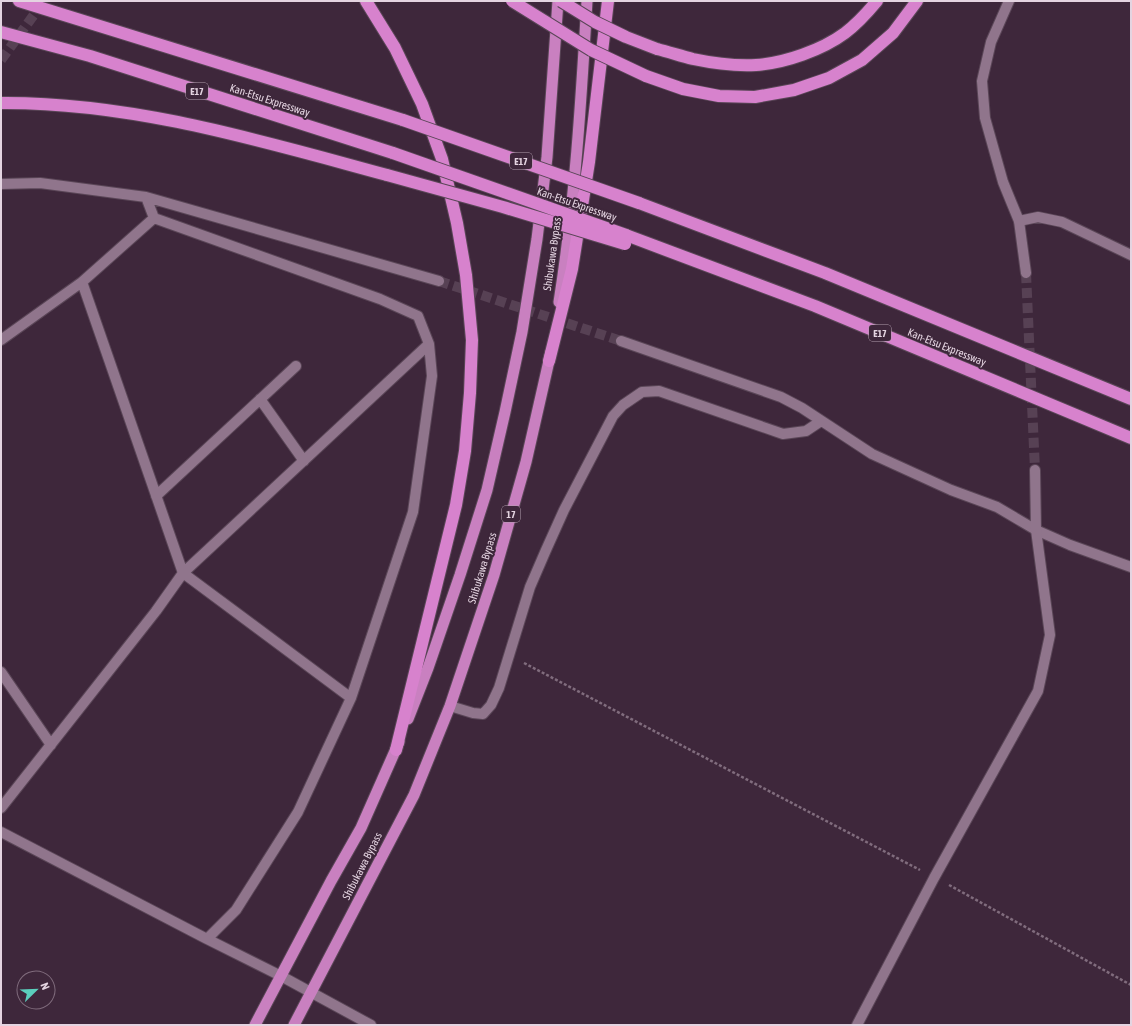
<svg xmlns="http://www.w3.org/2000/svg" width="1132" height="1026" font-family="'Asap Condensed',sans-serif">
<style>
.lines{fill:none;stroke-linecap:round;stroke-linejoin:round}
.minor-tunnel{stroke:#574154;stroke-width:10;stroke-dasharray:10 5;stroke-linecap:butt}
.tertiary-tunnel{stroke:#574154;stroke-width:10;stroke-dasharray:10 5;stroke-linecap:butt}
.minor-casing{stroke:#5a4657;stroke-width:12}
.tertiary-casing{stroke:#5a4657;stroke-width:12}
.trunk-casing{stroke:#5a4657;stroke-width:13}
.motorway-casing{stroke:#5a4657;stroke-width:14}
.path{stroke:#806c7d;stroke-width:2.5;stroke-dasharray:3 2;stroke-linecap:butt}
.minor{stroke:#90758c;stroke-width:10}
.tertiary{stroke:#90758c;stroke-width:10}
.trunk{stroke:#c980c0;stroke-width:11}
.motorway{stroke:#d782cd;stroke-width:12}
.motorway-bridge-casing{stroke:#5a4657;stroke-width:14;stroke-linecap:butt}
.motorway-bridge{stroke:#d782cd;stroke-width:12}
.labels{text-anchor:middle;stroke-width:4;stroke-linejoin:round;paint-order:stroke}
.shield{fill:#3e273b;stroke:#b2a0af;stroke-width:1}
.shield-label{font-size:10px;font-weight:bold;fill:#e4d4e1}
.street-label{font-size:11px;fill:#e4d4e1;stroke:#3e273b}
</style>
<rect width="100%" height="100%" fill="#3e273b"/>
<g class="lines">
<path class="minor-tunnel" d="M1 60 44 1
M439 281 621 341"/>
<path class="tertiary-tunnel" d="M1026 273 1035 470"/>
<g class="minor-casing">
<path id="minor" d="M1 184 40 183 146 197 439 281
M146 197 154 218
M154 218 380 299 418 316 429 344 432 376 413 512 351 698 298 812 236 910 207 939 281 976
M1019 221 1038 217 1062 222 1131 255
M82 282 183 573 351 698
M1 340 82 282 154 218
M621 341 781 397 802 408 872 454 951 490 997 507 1036 530 1070 545 1131 567
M260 399 304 461
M156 496 296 366
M1 672 51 745
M450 706 473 713 483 714 491 705 499 688 530 587 546 550 564 510 613 416 623 405 642 392 659 391 783 434 806 431 821 421
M1 808 156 611 183 573 429 344
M1 832 207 939"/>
</g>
<g class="tertiary-casing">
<path id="tertiary" d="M1009 1 991 42 982 81 985 118 1003 182 1019 221 1026 273
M281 976 371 1025
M857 1025 934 878 1038 691 1050 635 1036 530 1035 470"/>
</g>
<g class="trunk-casing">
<path id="trunk" d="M559 302C575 202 581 102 587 1
M408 719 428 668 460 575 487 490 505 412 522 332 537 239 547 157 558 1
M255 1025 331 881 361 828 399 742
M294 1025 414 795 450 706 494 575 526 462 551 352"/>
</g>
<g class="motorway-casing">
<path id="motorway" d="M19 1 403 120
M366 1 395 48 422 104 442 159 457 223 466 275 472 340 470 393 465 451 456 505 396 750
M1 32 90 56 393 153
M657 49C669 52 681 56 693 59 712 63 737 66 756 65 785 63 822 50 845 33 857 24 867 13 877 1
M646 76 683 89 719 96 755 97 794 90 829 78 862 60 893 33 917 1
M1 103C133 102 261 141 387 175
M639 203 825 273 1131 399
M626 235 815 306 1131 438
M549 361 572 269 589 162 608 1"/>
</g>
<path class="path" d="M524 663 920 870
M949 885 1131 985"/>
<use href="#minor" class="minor"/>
<use href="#tertiary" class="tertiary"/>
<use href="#trunk" class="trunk"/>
<use href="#motorway" class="motorway"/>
<g class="motorway-bridge-casing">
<path id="motorway-bridge" d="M512 1 591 50 646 76
M561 1 595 22 626 37 657 49
M403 120 639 203
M393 153 626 235
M387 175 503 207 625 244"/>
</g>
<use href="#motorway-bridge" class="motorway-bridge"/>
</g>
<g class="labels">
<g class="shield">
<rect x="186" y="83" width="22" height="16" rx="3"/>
<rect x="510" y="153" width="22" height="16" rx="3"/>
<rect x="869" y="325" width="22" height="16" rx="3"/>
<rect x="502" y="506" width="18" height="16" rx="3"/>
</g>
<g class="shield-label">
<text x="197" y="95">E17</text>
<text x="521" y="165">E17</text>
<text x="880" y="337">E17</text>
<text x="511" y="518">17</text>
</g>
<g class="street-label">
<text transform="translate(270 100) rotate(18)" y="4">Kan-Etsu Expressway</text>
<text transform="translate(577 204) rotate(19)" y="4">Kan-Etsu Expressway</text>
<text transform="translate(552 254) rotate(-82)" y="4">Shibukawa Bypass</text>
<text transform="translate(947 347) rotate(22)" y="4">Kan-Etsu Expressway</text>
<text transform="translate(482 568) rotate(-73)" y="4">Shibukawa Bypass</text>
<text transform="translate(362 866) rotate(-63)" y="4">Shibukawa Bypass</text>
</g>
</g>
<rect width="1132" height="1026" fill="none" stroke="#e4d4e1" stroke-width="4"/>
<g transform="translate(36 990) rotate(67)"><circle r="19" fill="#3e273b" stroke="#806c7d"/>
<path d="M0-3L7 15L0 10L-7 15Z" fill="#5bcebc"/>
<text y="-6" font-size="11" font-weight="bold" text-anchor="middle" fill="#e4d4e1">N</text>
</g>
</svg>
